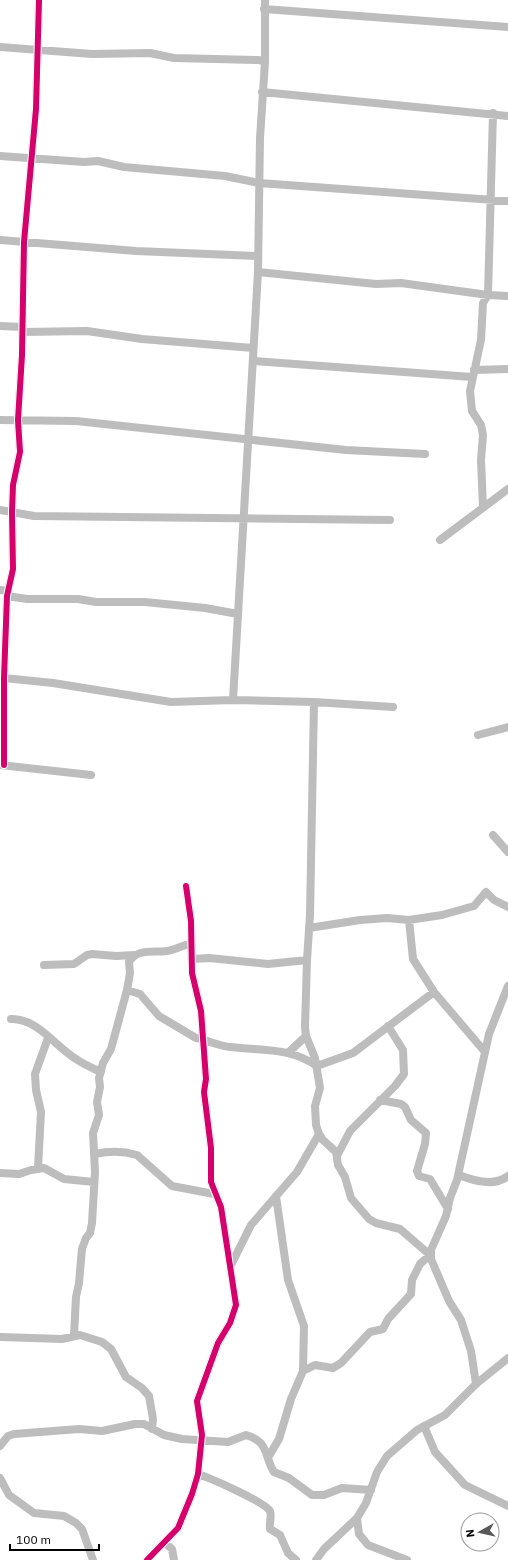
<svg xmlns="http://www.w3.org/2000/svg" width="508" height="1560" font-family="'IBM Plex Sans',sans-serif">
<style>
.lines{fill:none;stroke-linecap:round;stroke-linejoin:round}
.minor{stroke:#bdbdbd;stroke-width:8}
.cycleway-casing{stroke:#fff;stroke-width:8}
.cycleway{stroke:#d6006c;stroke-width:6}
</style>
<rect width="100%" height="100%" fill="#fff"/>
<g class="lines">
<path class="minor" d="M264 9 508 27
M0 47 92 54 150 53 174 58 259 60 265 62
M262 92 508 116
M0 156 84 162 98 161 124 167 225 176 259 183 508 201
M0 240 136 251 257 256
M258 272 376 284 401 283 488 295 508 296
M0 326 22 327
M22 332 87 331 142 339 253 348
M253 361 472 377
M474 370 508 369
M0 420 76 421 346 450 425 454
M483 507 481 460 483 435 481 425 472 411 470 391 481 340 483 303 488 295 493 113
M0 510 34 516 390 520
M440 540 508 489
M0 590 8 591
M7 596 27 599H78L96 602H145L205 608 238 614
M4 678 53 683 171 702 233 700 314 702 393 707
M233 700 258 272 260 138 265 62V0
M314 702 310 915 307 960 305 1027 306 1036 315 1058 320 1088 315 1106 316 1125 319 1134 323 1140 336 1152 338 1165 345 1177 351 1198 369 1219 376 1223 400 1229 430 1255
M478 735 508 727
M0 765 91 775
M4 765V678L7 596 13 569 12 512 13 485 20 452 18 420 22 355 24 242 36 109 39 0
M493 835 508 852
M409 920 413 959 434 992 485 1052
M309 928 360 920 387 918 409 920 442 915 474 906 486 892 494 900 508 907
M192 959 209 958 268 964 307 960
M44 965 74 964 87 955 92 954 116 956 135 955
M127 990 140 994 159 1016 196 1038C208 1040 218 1046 231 1047 263 1051 289 1047 317 1066L353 1053 434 992
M11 1019C37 1018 55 1046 76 1059 83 1064 92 1068 101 1072
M289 1052 306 1036
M380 1100 401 1104 405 1107 411 1120 426 1133 425 1144 417 1171 419 1176 430 1179 448 1209
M95 1154C109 1151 123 1151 137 1155L172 1186 214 1194
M337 1156 350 1131 395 1086 404 1074 403 1050 388 1026
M38 1168 41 1112 36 1090 35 1074 48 1038
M0 1173 19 1174 31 1170 44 1168 64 1179 94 1182
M459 1175C474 1181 494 1187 508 1176
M276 1196 288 1280 304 1326 303 1371
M230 1267 251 1225 297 1172 319 1134
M74 1335 76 1297 79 1283 82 1249 86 1238 90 1233 92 1223 95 1172 93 1133 99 1115 97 1102 100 1087 99 1078 103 1063 111 1049 127 990 130 973 129 962C137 948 153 953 167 951 175 950 182 945 191 944
M0 1337 62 1339 80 1335 102 1342 111 1349 126 1377 142 1388 149 1396 153 1419 152 1429
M476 1384 471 1351 461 1320 449 1301 431 1259V1250L446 1216 450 1198 457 1180 489 1034 508 986
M424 1426 435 1452 465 1485 508 1506
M0 1446 8 1436 14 1434 79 1429 102 1431 135 1424H144L164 1435 182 1439 228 1442 246 1435C270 1442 264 1457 274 1472L289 1478 312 1495H324L342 1488 371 1490
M269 1456 279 1439 291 1399 303 1371 315 1365 333 1368 341 1363 370 1332 383 1329 388 1319 411 1294 412 1280 420 1264 430 1255
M198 1474C210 1478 265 1502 270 1511 272 1516 269 1523 270 1529L280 1535 288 1553 296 1560
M0 1478 9 1495 34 1513 64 1516 76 1523 82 1529 93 1560
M357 1518 359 1534 368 1545 407 1560
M165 1543 172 1549 174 1560
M147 1560 178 1528 192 1494 198 1474 202 1435 197 1401 218 1343 230 1323 236 1305 221 1207 211 1182V1148L204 1092 206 1079 201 1011 192 973 191 921 186 886
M316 1560 324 1549 357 1518 366 1503 377 1472 387 1456 417 1430 445 1415 476 1384 508 1358"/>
<g class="cycleway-casing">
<path id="cycleway" d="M4 765V678L7 596 13 569 12 512 13 485 20 452 18 420 22 355 24 242 36 109 39 0
M147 1560 178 1528 192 1494 198 1474 202 1435 197 1401 218 1343 230 1323 236 1305 221 1207 211 1182V1148L204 1092 206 1079 201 1011 192 973 191 921 186 886"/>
</g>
<use href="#cycleway" class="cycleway"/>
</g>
<g transform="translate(480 1532) rotate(262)"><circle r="19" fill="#ffffff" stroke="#999999"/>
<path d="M0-3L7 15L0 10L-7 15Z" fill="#595959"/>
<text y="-6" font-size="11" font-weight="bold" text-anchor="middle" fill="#000000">N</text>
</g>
<path d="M10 1544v6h89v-6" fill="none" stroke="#000000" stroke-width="2"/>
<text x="16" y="1544" font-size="12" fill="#000000" stroke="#ffffff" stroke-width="3" paint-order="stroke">100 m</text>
</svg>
